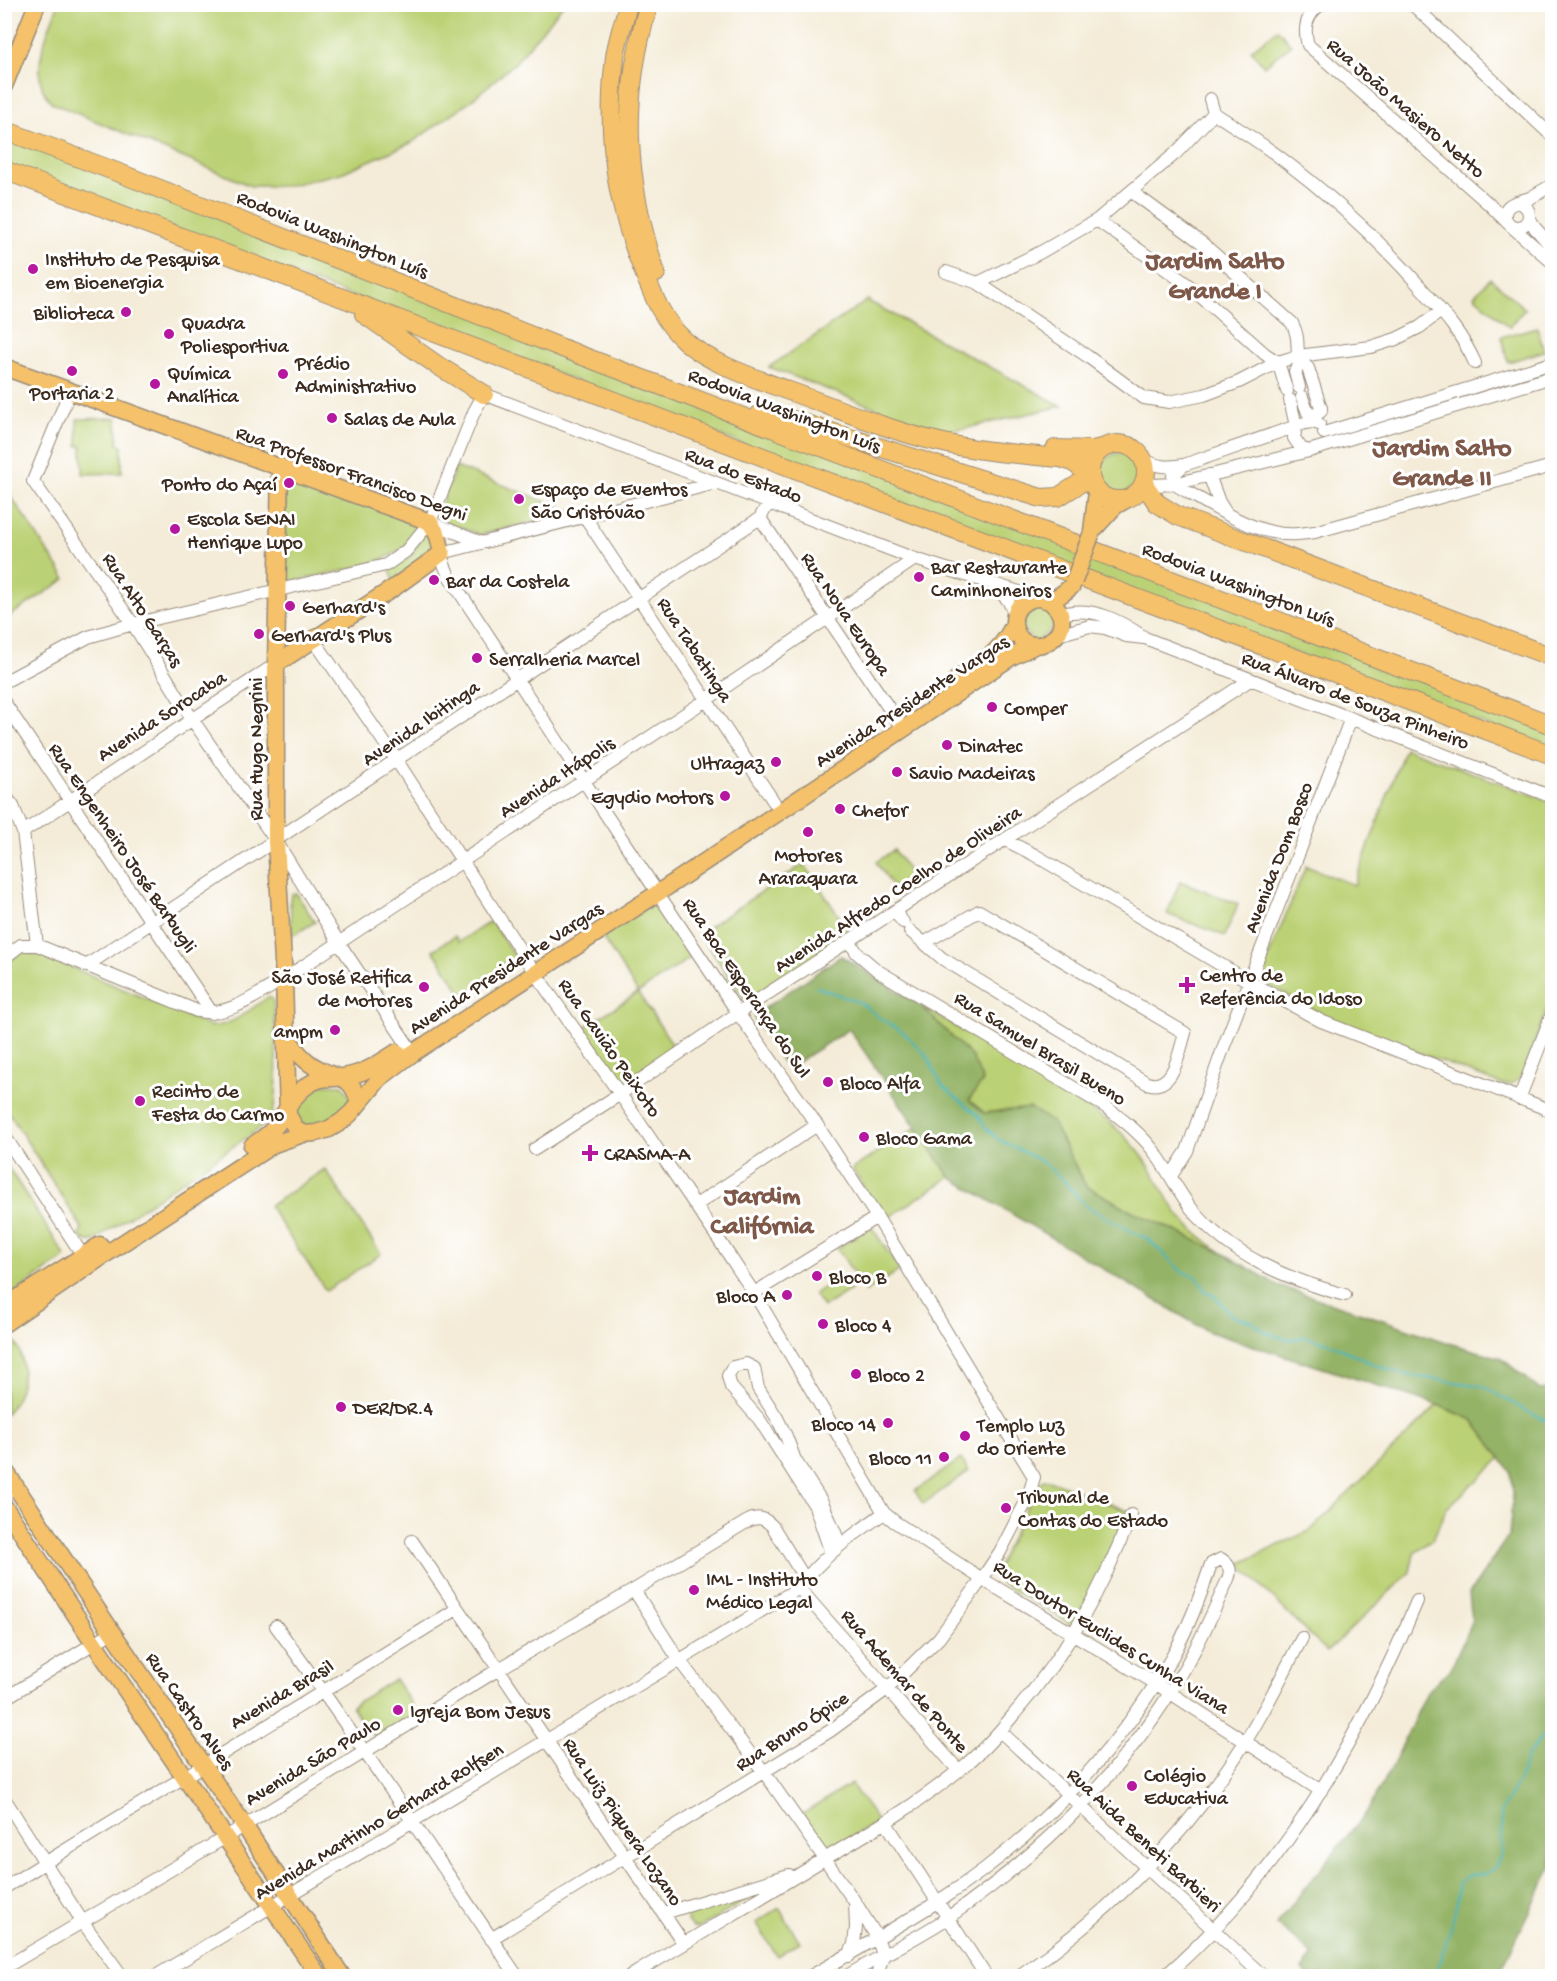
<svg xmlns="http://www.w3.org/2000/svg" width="1557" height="1981" font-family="'Gochi Hand',sans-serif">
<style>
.green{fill:#bbd175;stroke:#7b7e4a;stroke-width:1.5}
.forest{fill:#94b366;stroke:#686e42;stroke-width:1.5}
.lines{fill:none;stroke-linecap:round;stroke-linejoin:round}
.stream{stroke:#47b7bd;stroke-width:2}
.minor-casing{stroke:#988b7b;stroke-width:14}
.major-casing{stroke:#988b7b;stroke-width:19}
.highway-casing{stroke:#988b7b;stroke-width:20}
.minor{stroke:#fff;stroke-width:12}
.major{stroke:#f5c16b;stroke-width:16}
.highway{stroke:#f5c16b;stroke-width:18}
.major-bridge-casing{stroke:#988b7b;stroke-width:19;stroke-linecap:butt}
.major-bridge{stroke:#f5c16b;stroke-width:16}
.poi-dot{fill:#b5179e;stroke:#fff;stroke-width:2}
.labels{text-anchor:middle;stroke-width:6;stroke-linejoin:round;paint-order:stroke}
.street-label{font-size:20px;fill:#3b2a1e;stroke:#fff}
.poi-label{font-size:20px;fill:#3b2a1e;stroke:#fff;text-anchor:start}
.district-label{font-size:26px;font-weight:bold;fill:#7e5848;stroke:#fff}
</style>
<rect width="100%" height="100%" fill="#fff"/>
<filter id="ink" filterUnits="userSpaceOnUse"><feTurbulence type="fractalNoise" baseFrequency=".0167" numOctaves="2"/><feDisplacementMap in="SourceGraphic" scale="12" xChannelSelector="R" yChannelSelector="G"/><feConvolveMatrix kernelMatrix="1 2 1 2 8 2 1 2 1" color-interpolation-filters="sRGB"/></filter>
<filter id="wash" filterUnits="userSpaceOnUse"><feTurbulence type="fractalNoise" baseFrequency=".008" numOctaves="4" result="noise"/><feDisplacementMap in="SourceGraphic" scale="24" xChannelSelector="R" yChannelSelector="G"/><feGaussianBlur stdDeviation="1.35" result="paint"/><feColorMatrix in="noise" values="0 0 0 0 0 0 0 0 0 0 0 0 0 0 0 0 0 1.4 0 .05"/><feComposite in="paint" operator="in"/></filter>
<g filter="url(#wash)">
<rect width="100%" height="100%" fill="#f4ecd8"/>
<path class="green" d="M58 5V4L563 5 515 63 469 102 411 143 341 173 286 186H251L52 103C48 98 43 92 42 87 34 60 49 29 58 5Z
M1278 29 1291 45 1264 66 1251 50Z
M4 134 1552 730V750L5 165Z
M1490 278 1525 309 1509 327 1474 296Z
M868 300V301L1062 406 963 429 945 430 910 421 769 367Z
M1537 327 1544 351 1508 362 1501 337Z
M117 418 118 444 122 445V473L83 474 82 446H78L77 419Z
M1100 474a21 21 0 1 1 42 0a21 21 0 1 1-42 0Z
M456 467 573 512 480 535 444 521C435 507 451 482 456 467Z
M290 477 420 523C414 530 410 540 404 546 386 566 318 575 290 582L285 580V479Z
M4 486 66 579 5 619H4Z
M427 532 436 548 394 581 390 570 412 555 423 535Z
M1045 606 1060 621 1036 643 1022 629C1025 615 1031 609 1045 606Z
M1405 748 1552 802V995L1524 1071C1518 1082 1513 1086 1500 1084L1326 1017 1266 984 1261 975 1306 866 1354 885Z
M894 850 917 884 899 896 876 862Z
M804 864 851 934 747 1003 699 933Z
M1180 881 1238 904 1225 936 1167 914Z
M296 893 315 922 292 936 290 899 292 894Z
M657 901 693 956 638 993 675 1048 628 1078 622 1079 618 1077 584 1027 638 993 601 935Z
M491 921 516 958V962L464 997 433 950 455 936 459 942Z
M22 952 45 956 210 1026C232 1027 250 1009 268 997L273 999 274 1010C275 1032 280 1093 273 1111 269 1121 263 1126 255 1132L93 1241C87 1242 83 1241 79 1236L82 1228 5 1107V964Z
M920 1005 1107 1120C1120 1131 1133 1143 1143 1157 1157 1177 1166 1200 1182 1219 1194 1232 1207 1242 1221 1252L1130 1210 1086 1186 1052 1122 1005 1110 985 1113 969 1100 972 1057Z
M317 1084 343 1085 351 1099 347 1110 311 1130 297 1122 294 1103Z
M917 1127 950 1177 885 1220 852 1169Z
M4 1161 66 1257 4 1300Z
M325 1169 381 1254 326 1291 269 1206Z
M871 1226 900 1270 866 1292 837 1248Z
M841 1276 851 1290 823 1307 814 1294Z
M5 1334C32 1348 25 1397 5 1414Z
M1438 1405 1473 1420 1501 1458 1446 1509 1433 1539 1414 1553 1410 1572 1327 1652 1239 1564 1311 1530Z
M961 1459 969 1471 923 1504 915 1491Z
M1044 1480H1049L1128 1511 1091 1594 1073 1623 1070 1624 1000 1583 994 1574 1037 1485Z
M395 1679 417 1713 384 1733 374 1736 367 1730 351 1706Z
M851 1784 878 1822 832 1848 824 1846 801 1815Z
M756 1891 757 1894 699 1928 692 1927 687 1921 688 1911Z
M779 1908 800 1942 777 1956 756 1923Z"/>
<path class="forest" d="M841 956 920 1005 972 1057 983 1081 969 1100 984 1113 1031 1108 1052 1122 1086 1186 1130 1210 1221 1252 1279 1286 1380 1319 1448 1343 1501 1358 1540 1390 1552 1388V1867L1498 1976H1309L1302 1970 1313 1955 1276 1924 1366 1813 1393 1765 1428 1690 1450 1670 1472 1621 1469 1594 1509 1535 1513 1494 1511 1472 1473 1420 1438 1405 1207 1331 950 1177 849 1029 787 1069 753 1016Z"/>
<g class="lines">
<path class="stream" d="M817 987 861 1003 881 1019 903 1032 927 1056 942 1086 978 1115 986 1128 999 1140 1041 1161 1060 1177 1086 1206 1138 1235 1147 1238 1182 1272 1197 1277 1205 1291 1214 1295 1232 1316 1253 1322 1265 1332 1288 1340 1305 1337 1329 1343 1373 1364 1406 1375 1482 1386 1534 1415 1552 1423
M1436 1976 1455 1912 1459 1882 1467 1876 1483 1875 1494 1869 1502 1853 1501 1812 1519 1780 1528 1754 1552 1725"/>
</g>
</g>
<g filter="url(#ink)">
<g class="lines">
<g class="minor-casing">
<path id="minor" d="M1321 4C1306 15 1303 28 1308 45L1490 205 1507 222
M1412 4 1552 136
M1552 4V5
M1210 99 1214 113
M1214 113C1237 128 1260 142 1282 159 1334 198 1383 244 1425 292 1445 315 1463 336 1475 363
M1132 192 1202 243 1292 323C1301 340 1295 348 1300 365
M1505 215a12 12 0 1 1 24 0a12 12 0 1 1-24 0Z
M1514 203 1530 198 1552 185
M1529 217 1535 228 1552 247
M1097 220 1188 285 1265 354 1278 362 1287 391
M1510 225 1552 262
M946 272 978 283 1087 356 1144 398 1169 402 1204 395 1239 382 1278 362 1298 356 1371 347 1396 339 1420 327 1441 311
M978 283 1041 252 1097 220 1176 153 1214 113
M1300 365H1305L1308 368 1321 408V411L1316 415
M1299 387 1295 371 1300 365
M70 391 33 481 133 624 192 719 276 841 339 943 413 1053
M1302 397 1308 413 1316 415
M1290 400 1296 426 1294 438 1301 448 1309 451
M1324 433 1552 363
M1143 459C1157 467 1168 468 1184 465L1305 423 1312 422 1319 424
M1184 465 1173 475 1174 484C1204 501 1240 525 1272 532 1287 536 1301 534 1315 532L1552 466
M1209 475 1219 502 1226 513
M1145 480 1154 485 1174 484 1309 451 1552 377
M585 517 774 802
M760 518 903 729
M430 522 482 543
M993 585 1008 600 1015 614
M1060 615C1090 604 1121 621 1145 638L1552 797
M1057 635 1090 626 1105 628 1126 636 1144 638
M314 640 397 761 535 973 620 1094 721 1243 754 1293 884 1513 895 1522 982 1579 1155 1683 1321 1791
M4 682 88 637 133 624 386 565 406 551 430 522 474 412 484 394 915 559 1038 598
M4 702 212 1013
M4 794 13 806 23 832 37 945
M23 832 276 664
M1005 840 1033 854 1250 982 1321 1021 1552 1111
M979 911 1185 1033C1179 1052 1174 1092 1147 1083L943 959 924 943Z
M895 912 903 922
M910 931 924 943
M850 942 857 953 878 971 1106 1107C1123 1120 1140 1133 1153 1150 1167 1168 1177 1190 1191 1208 1230 1256 1287 1279 1345 1295
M4 958 21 945H37L197 1011C229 1018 257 994 284 979L706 700 915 559
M86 966 760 518 768 504
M1519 1099 1552 1014
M4 1135 83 1256
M535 1149 620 1094 738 1013 1250 680
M1171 1176 1187 1151 1224 1046 1351 718
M696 1205 817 1125
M754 1293 877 1217
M4 1494 16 1487
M412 1541 684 1944
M831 1553 815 1506 759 1419 731 1387 728 1376 733 1367 746 1364 754 1368 758 1388 777 1418 786 1436 795 1460 822 1502 840 1544
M799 1588 959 1771
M634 1590 679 1660 764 1772 855 1902 877 1937 883 1955 877 1976
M276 1626C360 1741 437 1859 517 1976
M4 1699 112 1632
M1000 1731 1263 1976
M4 1798 82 1921 122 1976
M886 1823 986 1976
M4 1888 457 1609
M664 1913 789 1875
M491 1939 830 1731 887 1689 939 1638 982 1579 1000 1552 1028 1498 1034 1477 877 1217 817 1125 738 1013 651 883 449 576 443 562 442 553 716 483
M849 1956 854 1944 856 1927 855 1903
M4 1968 226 1837 499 1669 634 1590 748 1521C759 1516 765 1518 773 1527L805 1579
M156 1976 799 1588C821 1557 853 1535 884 1513
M631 1976C694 1937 758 1900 821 1861 868 1833 915 1806 958 1771 979 1755 998 1734 1015 1713 1068 1651 1102 1590 1131 1515
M811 1976C853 1952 896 1928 937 1902 1033 1841 1115 1755 1172 1657 1188 1628 1201 1595 1211 1564L1221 1559C1229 1564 1232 1570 1228 1579 1217 1604 1206 1629 1193 1653 1136 1760 1048 1849 949 1917 916 1939 880 1956 847 1976
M1019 1976C1109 1914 1187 1835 1245 1742 1266 1709 1283 1673 1302 1638
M1165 1976C1281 1875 1358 1742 1417 1601"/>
</g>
<g class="major-casing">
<path id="major" d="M4 86 37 4
M4 367 430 522 438 536 442 553 395 587 276 664
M280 466 276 664V841L284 979 288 1115 296 1129 303 1134
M1093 530 1115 506 1129 498
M1092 531 1097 491
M1048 600C1088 629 1028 667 1015 629 1013 622 1014 613 1019 607 1024 601 1032 598 1040 598 1043 599 1045 601 1049 600 1057 599 1066 591 1072 586
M956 680C982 662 1000 654 1014 624
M285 1033C293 1048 302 1060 317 1068 339 1081 350 1072 359 1102
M252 1146C260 1140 267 1136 274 1128 286 1114 291 1096 308 1085 323 1075 328 1080 343 1077 364 1074 380 1063 397 1052
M4 1307 100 1245
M4 1324 109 1252 274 1144 303 1134 316 1133 329 1129 341 1122 351 1113 380 1078 413 1053 658 893 1011 657 1036 645
M4 1469 112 1632 244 1825 342 1976
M4 1506 94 1643 319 1976"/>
</g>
<g class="highway-casing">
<path id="highway" d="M628 4C624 22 617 40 615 57 606 130 615 202 643 270 653 296 663 321 684 340 708 363 757 379 789 391 837 408 885 429 935 441 975 451 1018 454 1060 458L1073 462 1090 475
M649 4C620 99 625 180 656 273
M4 130 122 174 580 355 1552 725
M4 170C522 362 1036 561 1552 755
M364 314 437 365 484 394
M759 415 793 420 1041 498 1058 497 1090 477
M1090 472a28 28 0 1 1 56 0a28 28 0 1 1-56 0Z
M1055 449 1093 450 1110 446
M1144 484 1157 503 1178 516 1552 657"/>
</g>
<use href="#minor" class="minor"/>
<use href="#major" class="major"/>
<use href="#highway" class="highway"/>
<g class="major-bridge-casing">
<path id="major-bridge" d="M1074 581 1091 535"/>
</g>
<use href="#major-bridge" class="major-bridge"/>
</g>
</g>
<g class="poi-dot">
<circle cx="33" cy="269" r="6"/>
<circle cx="126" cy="312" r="6"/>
<circle cx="169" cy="334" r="6"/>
<circle cx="72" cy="371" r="6"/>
<circle cx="283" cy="374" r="6"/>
<circle cx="155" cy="384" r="6"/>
<circle cx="332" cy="418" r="6"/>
<circle cx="289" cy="483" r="6"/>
<circle cx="519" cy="499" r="6"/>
<circle cx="175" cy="529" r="6"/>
<circle cx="919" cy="577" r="6"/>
<circle cx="434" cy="580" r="6"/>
<circle cx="290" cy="606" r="6"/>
<circle cx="259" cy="634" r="6"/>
<circle cx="477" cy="658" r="6"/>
<circle cx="992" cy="707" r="6"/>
<circle cx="947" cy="745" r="6"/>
<circle cx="776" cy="762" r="6"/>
<circle cx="897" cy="772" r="6"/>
<circle cx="725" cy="796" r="6"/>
<circle cx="840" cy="809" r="6"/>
<circle cx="808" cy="832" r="6"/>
<path d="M1184 976h6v6h6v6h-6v6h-6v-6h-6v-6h6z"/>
<circle cx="424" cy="987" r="6"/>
<circle cx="335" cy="1030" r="6"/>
<circle cx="828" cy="1082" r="6"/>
<circle cx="140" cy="1101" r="6"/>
<circle cx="864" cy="1137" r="6"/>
<path d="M587 1144h6v6h6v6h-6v6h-6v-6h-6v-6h6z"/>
<circle cx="817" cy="1276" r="6"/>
<circle cx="787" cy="1295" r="6"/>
<circle cx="823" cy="1324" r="6"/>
<circle cx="856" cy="1374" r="6"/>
<circle cx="341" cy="1407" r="6"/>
<circle cx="888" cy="1423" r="6"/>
<circle cx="965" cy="1436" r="6"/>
<circle cx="944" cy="1457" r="6"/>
<circle cx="1006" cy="1508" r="6"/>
<circle cx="694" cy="1590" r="6"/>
<circle cx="398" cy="1710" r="6"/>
<circle cx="1132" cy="1786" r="6"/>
</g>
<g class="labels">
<g class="street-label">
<text transform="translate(1407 107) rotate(41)" y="7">Rua João Masiero Netto</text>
<text transform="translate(333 233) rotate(22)" y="7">Rodovia Washington Luís</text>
<text transform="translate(785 409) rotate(21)" y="7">Rodovia Washington Luís</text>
<text transform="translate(352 472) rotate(20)" y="7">Rua Professor Francisco Degni</text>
<text transform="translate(744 474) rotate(21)" y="7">Rua do Estado</text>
<text transform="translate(1239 583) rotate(21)" y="7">Rodovia Washington Luís</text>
<text transform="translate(144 609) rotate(57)" y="7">Rua Alto Garças</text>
<text transform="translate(847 613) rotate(56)" y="7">Rua Nova Europa</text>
<text transform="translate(696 649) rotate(57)" y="7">Rua Tabatinga</text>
<text transform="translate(1356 699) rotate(21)" y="7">Rua Álvaro de Souza Pinheiro</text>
<text transform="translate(911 700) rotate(-33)" y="7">Avenida Presidente Vargas</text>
<text transform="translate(161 715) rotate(-33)" y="7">Avenida Sorocaba</text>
<text transform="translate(420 722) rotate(-34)" y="7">Avenida Ibitinga</text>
<text transform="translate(255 749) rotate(-90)" y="7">Rua Hugo Negrini</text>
<text transform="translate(556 776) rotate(-33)" y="7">Avenida Itápolis</text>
<text transform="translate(124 847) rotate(56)" y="7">Rua Engenheiro José Barbugli</text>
<text transform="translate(1277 857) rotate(-69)" y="7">Avenida Dom Bosco</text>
<text transform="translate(897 888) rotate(-33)" y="7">Avenida Alfredo Coelho de Oliveira</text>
<text transform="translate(505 967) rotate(-33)" y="7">Avenida Presidente Vargas</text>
<text transform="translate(748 987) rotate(56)" y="7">Rua Boa Esperança do Sul</text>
<text transform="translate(611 1047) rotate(55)" y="7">Rua Gavião Peixoto</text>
<text transform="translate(1041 1047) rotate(32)" y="7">Rua Samuel Brasil Bueno</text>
<text transform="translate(1112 1636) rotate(32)" y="7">Rua Doutor Euclides Cunha Viana</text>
<text transform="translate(906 1680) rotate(49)" y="7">Rua Ademar de Ponte</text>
<text transform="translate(281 1693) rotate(-31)" y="7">Avenida Brasil</text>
<text transform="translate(191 1710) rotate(55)" y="7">Rua Castro Alves</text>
<text transform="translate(791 1730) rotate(-33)" y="7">Rua Bruno Ópice</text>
<text transform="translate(312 1760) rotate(-31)" y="7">Avenida São Paulo</text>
<text transform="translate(378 1820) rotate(-31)" y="7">Avenida Martinho Gerhard Rolfsen</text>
<text transform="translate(624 1821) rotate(56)" y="7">Rua Luiz Piquera Lozano</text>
<text transform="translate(1145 1839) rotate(43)" y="7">Rua Aida Beneti Barbieri</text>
</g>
<g class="poi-label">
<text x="45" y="265">Instituto de Pesquisa<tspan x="45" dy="23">em Bioenergia</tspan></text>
<text x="114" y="319" text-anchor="end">Biblioteca</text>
<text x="181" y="329">Quadra<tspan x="181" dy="23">Poliesportiva</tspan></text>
<text x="295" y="369">Prédio<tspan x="295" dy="23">Administrativo</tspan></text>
<text x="167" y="379">Química<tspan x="167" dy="23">Analítica</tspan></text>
<text x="72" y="399" text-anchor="middle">Portaria 2</text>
<text x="344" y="425">Salas de Aula</text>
<text x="277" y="490" text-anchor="end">Ponto do Açaí</text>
<text x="531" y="495">Espaço de Eventos<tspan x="531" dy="23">São Cristóvão</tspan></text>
<text x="187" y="525">Escola SENAI<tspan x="187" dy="23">Henrique Lupo</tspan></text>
<text x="931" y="573">Bar Restaurante<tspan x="931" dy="23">Caminhoneiros</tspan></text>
<text x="446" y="587">Bar da Costela</text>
<text x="302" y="613">Gerhard's</text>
<text x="271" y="641">Gerhard's Plus</text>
<text x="489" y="665">Serralheria Marcel</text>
<text x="1004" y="714">Comper</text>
<text x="959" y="752">Dinatec</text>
<text x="764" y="769" text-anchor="end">Ultragaz</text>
<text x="909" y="779">Savio Madeiras</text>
<text x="713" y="803" text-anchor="end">Egydio Motors</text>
<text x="852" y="816">Chefor</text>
<text x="808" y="861" text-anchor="middle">Motores<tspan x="808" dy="23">Araraquara</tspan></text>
<text x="1200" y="981">Centro de<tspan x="1200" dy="23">Referência do Idoso</tspan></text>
<text x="412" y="983" text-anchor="end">São José Retifica<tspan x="412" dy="23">de Motores</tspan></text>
<text x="323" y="1037" text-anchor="end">ampm</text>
<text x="840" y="1089">Bloco Alfa</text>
<text x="152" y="1097">Recinto de<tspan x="152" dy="23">Festa do Carmo</tspan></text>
<text x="876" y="1144">Bloco Gama</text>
<text x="604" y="1160">CRASMA-A</text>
<text x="829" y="1283">Bloco B</text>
<text x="775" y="1302" text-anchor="end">Bloco A</text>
<text x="835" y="1331">Bloco 4</text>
<text x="868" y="1381">Bloco 2</text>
<text x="353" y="1414">DER/DR.4</text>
<text x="876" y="1430" text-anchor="end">Bloco 14</text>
<text x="977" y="1431">Templo Luz<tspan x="977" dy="23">do Oriente</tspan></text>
<text x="932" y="1464" text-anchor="end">Bloco 11</text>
<text x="1018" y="1503">Tribunal de<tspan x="1018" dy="23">Contas do Estado</tspan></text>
<text x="706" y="1585">IML - Instituto<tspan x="706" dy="23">Médico Legal</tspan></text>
<text x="410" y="1717">Igreja Bom Jesus</text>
<text x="1144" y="1781">Colégio<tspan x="1144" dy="23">Educativa</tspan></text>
</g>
<g class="district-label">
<text x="1215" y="268">Jardim Salto<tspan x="1215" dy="30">Grande I</tspan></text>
<text x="1442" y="455">Jardim Salto<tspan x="1442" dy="30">Grande II</tspan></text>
<text x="762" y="1203">Jardim<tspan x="762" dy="30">Califórnia</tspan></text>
</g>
</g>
<rect width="1557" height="1981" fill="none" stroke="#fff" stroke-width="24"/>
</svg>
